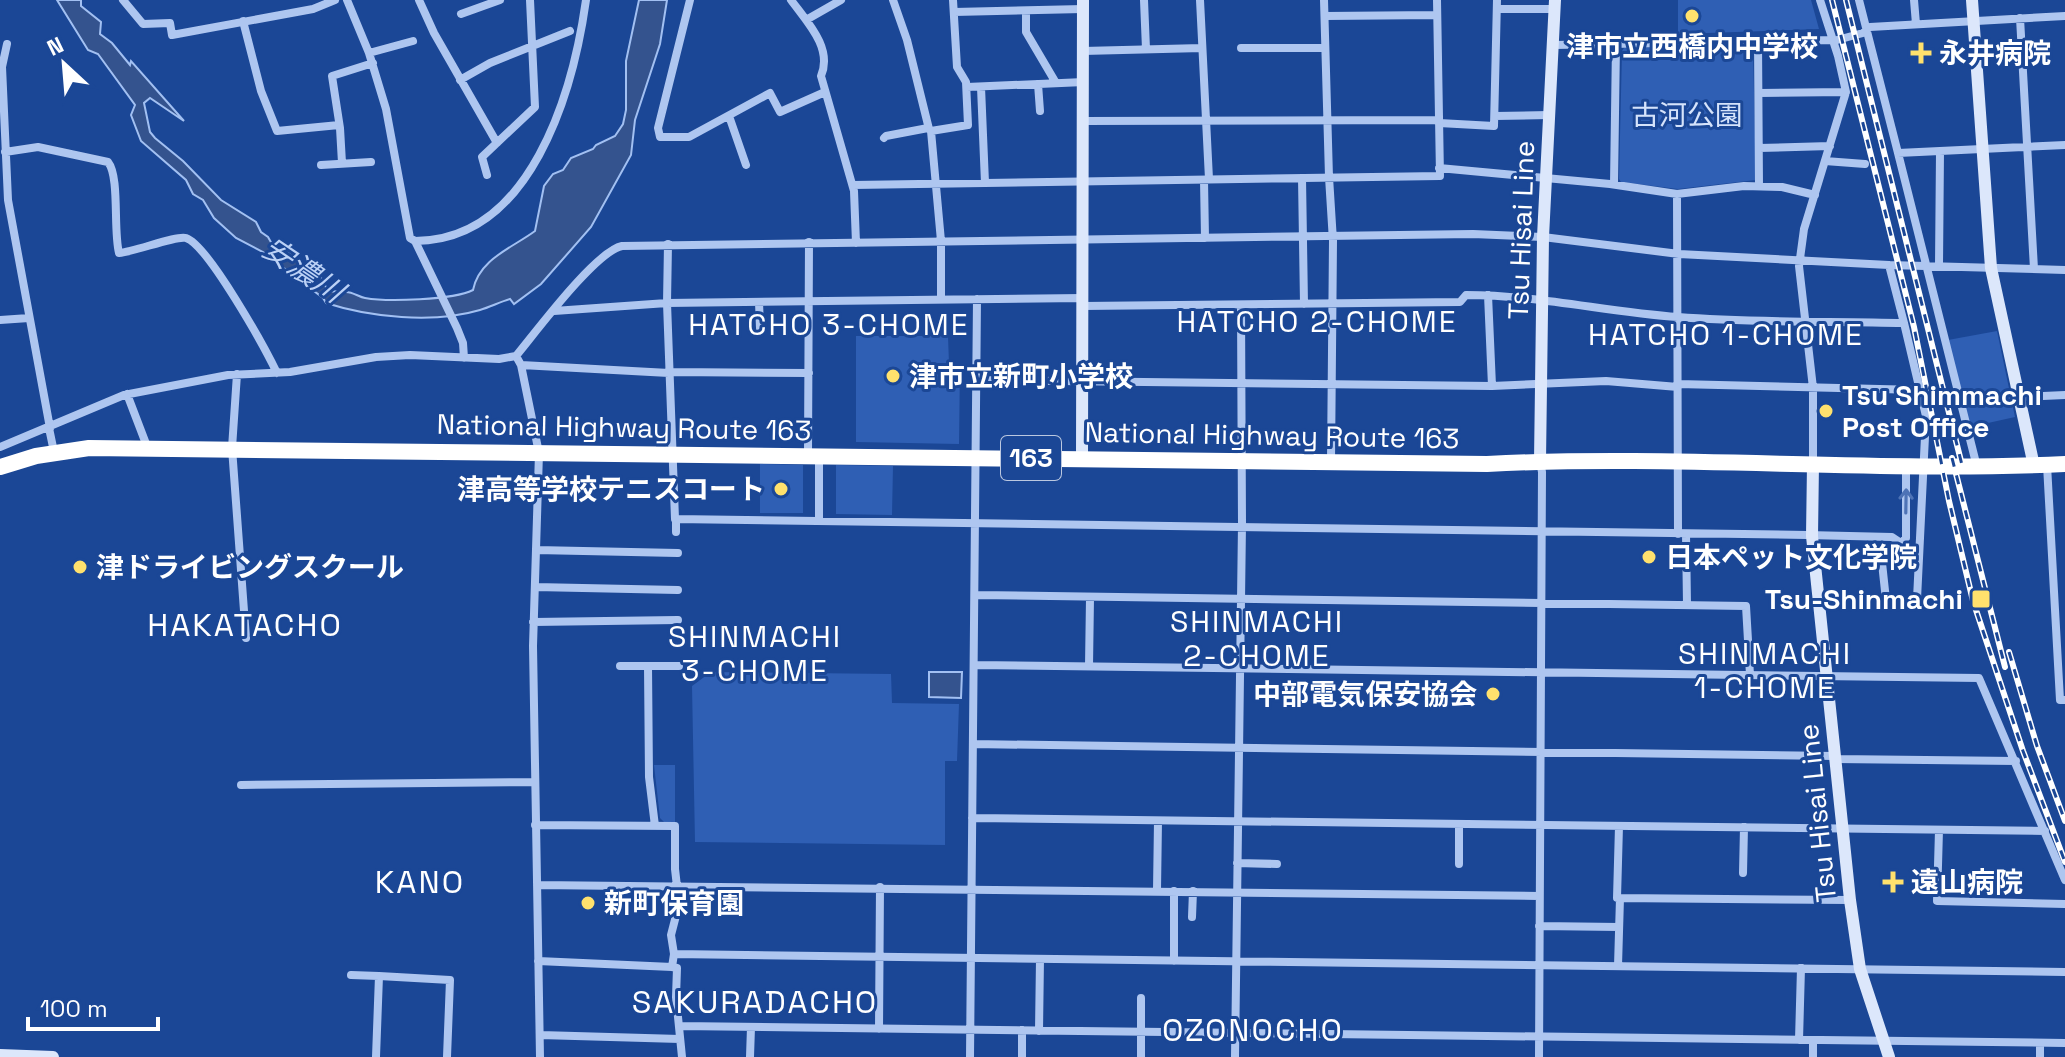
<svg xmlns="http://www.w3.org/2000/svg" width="2065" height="1057" font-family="'Space Grotesk','Noto Sans JP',sans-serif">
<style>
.green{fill:#2f5fb4}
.water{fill:#34538e;stroke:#a2c0f2;stroke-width:2}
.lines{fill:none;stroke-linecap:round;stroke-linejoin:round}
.street{stroke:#aec6f0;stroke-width:8}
.secondary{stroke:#dce7fb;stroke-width:12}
.highway{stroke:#fff;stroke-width:16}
.rail-casing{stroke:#fff;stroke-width:6}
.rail{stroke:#1b4796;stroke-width:3;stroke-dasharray:9;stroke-linecap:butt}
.oneway{stroke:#4e73b6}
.poi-dot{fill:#ffe16d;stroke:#1b4796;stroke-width:3}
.labels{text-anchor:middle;stroke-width:6;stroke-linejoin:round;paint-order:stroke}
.shield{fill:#1b4796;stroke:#bbc8e0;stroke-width:2}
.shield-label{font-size:26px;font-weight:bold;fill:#fff}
.poi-label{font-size:28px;font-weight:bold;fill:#fff;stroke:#1b4796;text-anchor:start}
.park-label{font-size:28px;fill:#d5e3fb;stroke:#1b4796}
.street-label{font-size:28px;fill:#fff;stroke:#1b4796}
.water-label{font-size:30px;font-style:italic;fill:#bbd1f6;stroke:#1b4796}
.neighbourhood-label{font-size:30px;letter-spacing:2px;fill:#fff;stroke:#1b4796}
.quarter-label{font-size:32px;letter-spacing:2px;fill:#fff;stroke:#1b4796}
</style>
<rect width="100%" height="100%" fill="#1b4796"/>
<path class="green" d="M1678 0H1811L1819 29 1678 34Z
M1751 46 1753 49 1756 180 1678 189 1621 182 1619 179 1622 51 1624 48Z
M1997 331 2015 417 1970 427 1948 340Z
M856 336H948L949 364H960L959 444 856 442Z
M760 464 803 465V513H760Z
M836 465 893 466 892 515 836 514Z
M711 672 891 674 892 703 959 704 957 761H945V845L695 842 692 686Z
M654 765H675V822H664L660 818Z"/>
<path class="water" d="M57 0H81V6L101 22 100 34 112 43 130 65 131 61 184 121 150 98 144 103 150 132 155 138 183 161 221 200 256 222 261 232 268 237 272 244 299 258 317 270 328 291C335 292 340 291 346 292 353 292 359 297 365 298 387 302 453 300 473 290 479 259 512 248 535 231L544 186 553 174 563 170 571 158 593 149 596 145 615 136 623 124 626 110V61L639 0H667L660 44 635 120 631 155 591 227 541 284 514 304 510 299C500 302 490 307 480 310 433 324 369 317 326 303L323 298 263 252 236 238 214 218 203 200 193 194 186 180 141 141 131 115 135 105 98 54 88 50Z
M929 672H962L961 698 929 697Z"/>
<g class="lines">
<path class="street" d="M123 0 143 24 170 23 172 35 313 9 335 0
M347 0 369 53 386 109 410 238 415 241 457 328 463 343 464 358
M419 0 434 33 497 143
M690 0 658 128 660 137H689L770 93 780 112 825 92
M791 0C807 22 833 48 821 76L854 191 856 243
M893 0 907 40 929 129
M1144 0 1146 49
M1200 0 1209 179
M1324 0 1329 177 1333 241 1331 462
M1859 0 1898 153 2065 145
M1914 0 1916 24
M1497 9H1554
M1026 11V32L1056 83
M954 12 1083 9
M461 14 500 0
M1325 16 1437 15
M2020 18 2034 269
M806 20 841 0
M243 21 261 91 277 131 339 125
M1758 41 1759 186
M7 44 2 67 8 200 50 428
M1554 45 1837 40 1863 33 1870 27 2065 16
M1241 48H1325
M1083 51 1202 48
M369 53 413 41
M460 80 490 63 570 31
M1038 84 1040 111
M967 87 1084 82
M981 87 985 183
M1759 93 1846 92
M729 116 746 165
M1495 116 1549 115
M1084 121 1436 120 1439 123 1494 126 1497 0
M931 131 941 241V299
M884 138 886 136 928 128 931 131 968 125 966 82 957 67 953 0
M1759 148 1830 146
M5 152 38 147 108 162C120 177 113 230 119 253 134 252 177 235 186 238 208 245 265 348 277 373
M1898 153 1977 467
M1825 161 1865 164
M342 163 340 128 332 76 373 63
M321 165 371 162
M1439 168 1610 184 1677 194 1744 186 1782 187 1815 195
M487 175 482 157 535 107 530 0
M1302 178 1304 304
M1204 180 1205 238
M1614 184 1616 44
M853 185 1440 176 1437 0
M1677 194 1678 534
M415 241C531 241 573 92 586 0
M668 244 667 303 675 519 1807 535 1892 537 1901 543
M1889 265 1904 323
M1939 265 1940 152
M1488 295 1492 386
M759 302 760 328
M1083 306 1460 302 1466 295C1538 295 1607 312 1678 317 1753 323 1829 321 1904 323L1926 416 1917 599C1907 603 1895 605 1886 600L1882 563 1906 538V467
M554 311 667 303 1083 298
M0 320 29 318
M516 356 521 365 539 453 533 646 540 1057
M521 365 669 373
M669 372 809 373
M237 374 232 448 246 638
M977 380 1492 386 1606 381 1678 387
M1678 384 1920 390
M127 394 148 449
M2020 397 2065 395
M49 428 54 452
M0 447 124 395 228 375 290 372 376 357 410 355 499 359 516 356C536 332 595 252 622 246L1473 234 1543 237 1679 254 1889 265 2065 270
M808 455 809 242
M1813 464V388L1799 266 1804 229 1846 92 1838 56 1820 0
M2047 465 2060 700H2065
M819 520V457
M676 532V519
M1686 534 1687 605
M536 550 678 553
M535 587 678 590
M975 595 1746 606 1750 675
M533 622 678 620
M974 665 1979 678 2065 880
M620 666H679
M648 666 649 777 655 826
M1089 666 1090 598
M973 744 1835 756
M1835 759 2016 761
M241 785 534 782
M972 818 2045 831
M535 825 675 826V869L679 904 671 935 674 954 672 967 538 961
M1619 826 1617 898 1850 900
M1939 830 1937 901 2065 904
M1237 863 1277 864
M1459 864V824
M1743 873 1744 827
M537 885 1539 896
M1157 890 1158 821
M1192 917 1193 891
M1539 926 1619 927
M674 954 2065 972
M1174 961V891
M1618 966 1620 898
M672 967 677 968 676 997 682 1057
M351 975 379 976
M679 1026 2065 1043
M879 1029 880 887
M1022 1030V1057
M1039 1031 1040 959
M540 1035 680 1039
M1799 1040 1801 968
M376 1057 379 976 450 980 447 1057
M750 1057 751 1027
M970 1057 977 299
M1141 1057V998
M1235 1057 1242 524 1241 305
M1539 1057 1542 472 1540 462
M1813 1057V1040
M2040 1057V1043"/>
<path class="secondary" d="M1972 0 1991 268 2034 466
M1082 458 1083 0
M1540 461 1543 237 1555 0
M1813 464 1812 536 1850 900 1860 969 1889 1057
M0 1055 53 1057"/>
<path class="highway" d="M0 467 36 456 89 448 1487 464C1679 454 1872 473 2065 464"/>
<g class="rail-casing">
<path id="rail" d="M1832 0 1914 327 1949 501 1973 601 2023 751 2065 862
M1846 0 1963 469
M1952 458 2005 667
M2009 652 2037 746 2065 821"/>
</g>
<use href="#rail" class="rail"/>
</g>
<defs><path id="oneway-shaft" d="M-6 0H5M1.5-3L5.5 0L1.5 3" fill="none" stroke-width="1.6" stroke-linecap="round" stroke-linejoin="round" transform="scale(2)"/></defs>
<use class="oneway" href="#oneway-shaft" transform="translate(1906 501) rotate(-89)"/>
<g class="poi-dot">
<circle cx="1692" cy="16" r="8"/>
<path d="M1917 41h8v8h8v8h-8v8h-8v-8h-8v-8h8z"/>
<circle cx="893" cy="376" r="8"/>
<circle cx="1826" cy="411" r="8"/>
<circle cx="781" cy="489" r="8"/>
<circle cx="1649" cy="557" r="8"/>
<circle cx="80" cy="567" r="8"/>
<rect x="1971" y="589" width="20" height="20" rx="4"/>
<circle cx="1493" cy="694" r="8"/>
<path d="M1889 870h8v8h8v8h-8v8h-8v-8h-8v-8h8z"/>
<circle cx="588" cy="903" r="8"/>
</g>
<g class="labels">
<rect class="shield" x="1001" y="436" width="60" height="44" rx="6"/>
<g class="shield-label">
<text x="1031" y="467">163</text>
</g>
<g class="poi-label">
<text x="1692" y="56" text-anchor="middle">津市立西橋内中学校</text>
<text x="1939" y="63">永井病院</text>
<text x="909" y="386">津市立新町小学校</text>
<text x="1842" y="405">Tsu Shimmachi<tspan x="1842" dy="32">Post Office</tspan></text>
<text x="765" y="499" text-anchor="end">津高等学校テニスコート</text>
<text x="1665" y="567">日本ペット文化学院</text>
<text x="96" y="577">津ドライビングスクール</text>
<text x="1963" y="609" text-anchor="end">Tsu-Shinmachi</text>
<text x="1477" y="704" text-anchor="end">中部電気保安協会</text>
<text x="1911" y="892">遠山病院</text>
<text x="604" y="913">新町保育園</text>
</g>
<g class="park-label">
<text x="1687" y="125">古河公園</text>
</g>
<g class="street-label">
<text transform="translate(1521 230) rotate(-88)" y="10">Tsu Hisai Line</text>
<text transform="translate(624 427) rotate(1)" y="10">National Highway Route 163</text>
<text transform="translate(1272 435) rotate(1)" y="10">National Highway Route 163</text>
<text transform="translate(1817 813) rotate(-96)" y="10">Tsu Hisai Line</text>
</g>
<g class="water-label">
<text transform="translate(303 270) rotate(34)" y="10">安濃川</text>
</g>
<g class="neighbourhood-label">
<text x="1317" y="332">HATCHO 2-CHOME</text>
<text x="829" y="335">HATCHO 3-CHOME</text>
<text x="1726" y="345">HATCHO 1-CHOME</text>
<text x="1257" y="632">SHINMACHI<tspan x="1257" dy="34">2-CHOME</tspan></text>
<text x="755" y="647">SHINMACHI<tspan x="755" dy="34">3-CHOME</tspan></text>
<text x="1765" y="664">SHINMACHI<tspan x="1765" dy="34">1-CHOME</tspan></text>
</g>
<g class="quarter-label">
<text x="245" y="636">HAKATACHO</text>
<text x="420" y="893">KANO</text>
<text x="755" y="1013">SAKURADACHO</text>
<text x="1253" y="1041">OZONOCHO</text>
</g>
</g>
<g transform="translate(64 64) rotate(334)" stroke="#1b4796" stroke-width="6" paint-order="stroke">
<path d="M0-6L14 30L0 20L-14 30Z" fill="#ffffff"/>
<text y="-12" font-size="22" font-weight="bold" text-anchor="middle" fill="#ffffff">N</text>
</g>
<path d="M28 1017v12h130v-12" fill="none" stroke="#ffffff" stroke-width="4"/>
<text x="40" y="1017" font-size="24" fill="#ffffff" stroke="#1b4796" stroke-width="6" paint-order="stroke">100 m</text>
</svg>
